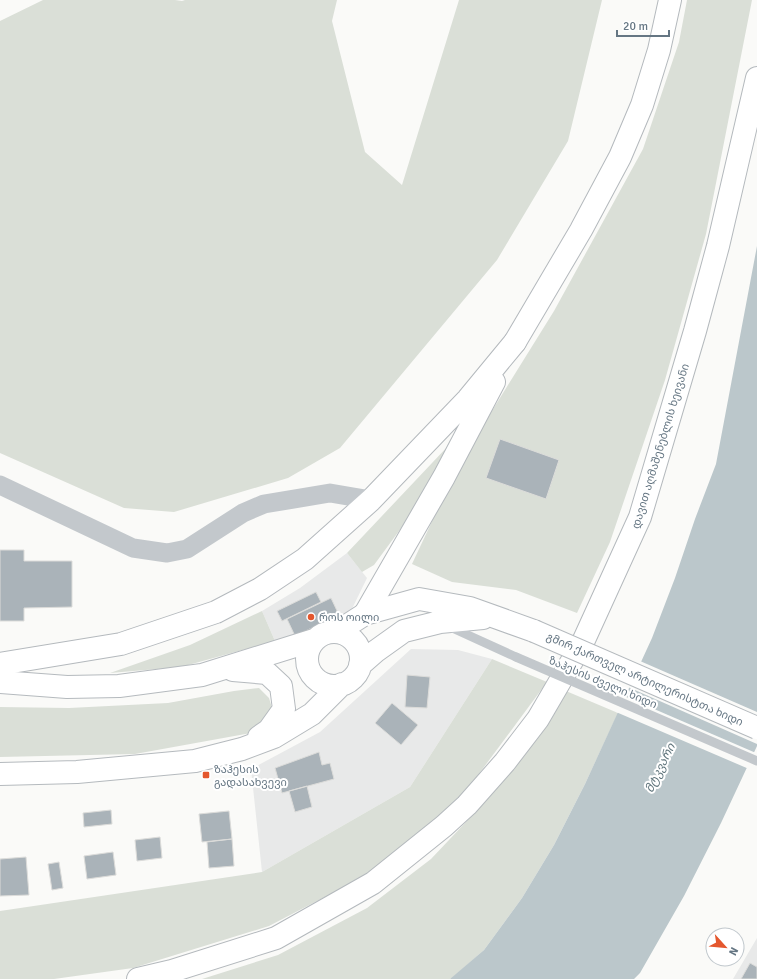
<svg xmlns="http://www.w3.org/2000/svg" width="757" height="979" font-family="Signika,'Noto Sans Georgian',sans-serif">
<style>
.built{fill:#e8e9e9}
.green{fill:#dadfd7}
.water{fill:#bbc7cb}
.pier{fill:#fafaf8}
.building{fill:#aab3b9;stroke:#dcdcda}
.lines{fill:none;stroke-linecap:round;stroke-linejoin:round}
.primary-casing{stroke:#b5babe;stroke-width:24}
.trunk-casing{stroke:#b4b9bd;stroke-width:24}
.motorway-casing{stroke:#b4b9bd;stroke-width:24}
.service{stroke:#c3c8cc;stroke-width:9}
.minor{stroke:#c3c8cc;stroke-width:19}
.primary{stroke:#fff;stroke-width:22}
.trunk{stroke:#fff;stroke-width:22}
.motorway{stroke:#fff;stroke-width:22}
.primary-bridge-casing{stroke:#b5babe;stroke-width:24;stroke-linecap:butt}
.service-bridge{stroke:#c3c8cc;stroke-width:9}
.primary-bridge{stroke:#fff;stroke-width:22}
.poi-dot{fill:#e4572e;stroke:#fff;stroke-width:1.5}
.labels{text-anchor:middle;stroke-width:4;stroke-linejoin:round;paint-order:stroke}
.street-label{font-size:11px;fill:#657683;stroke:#fff}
.poi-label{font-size:11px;fill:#657683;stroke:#fff;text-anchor:start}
.water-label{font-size:12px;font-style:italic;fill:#60757c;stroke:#fff}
</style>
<rect width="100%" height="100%" fill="#fafaf8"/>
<path class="built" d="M347 553 367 578 349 615 314 630 275 641 262 611 300 588Z
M411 649 458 650 492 659 410 787 262 872 251 769 320 732Z
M757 938V979H733Z"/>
<path class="green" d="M43 0H175L182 1 185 0H337L332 21 365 152 402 185 459 0H602L568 141 497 260 340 448 288 478 174 512 124 508 0 453V21Z
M687 0H752L706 234 665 380 610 542 577 613 516 590 452 582 412 564 459 464 554 311 643 149 679 42Z
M449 445 424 497 374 565 362 572 347 553Z
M262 611 275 641 181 667 110 673 190 645Z
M492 659 547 682 464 794 416 839 365 876 269 926 133 968 54 979H0V911L262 872 410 787Z
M259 688 269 698 273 711 251 733 135 754 0 757V707L69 708 168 703 234 691Z
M566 691 618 713 585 784 554 845 522 898 484 950 452 978 450 979H202L278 955 367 908 431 859 483 804 550 720Z"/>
<path class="water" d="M757 246V746L721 823 684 896 640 973 634 979H450L484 950 522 898 554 845 585 784 652 638 675 578 695 519 716 464Z"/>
<path class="pier" d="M640 661 757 712V744L628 687Z
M624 696 756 753 749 769 616 712Z"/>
<path class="building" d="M500 439 559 460 546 499 486 478Z
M0 550H24V561H72V607L24 608V621H0Z
M316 592 321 602 282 621 277 611Z
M331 598 339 615 295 636 287 619Z
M407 675 430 677 427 708 405 707Z
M392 703 418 725 401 745 375 723Z
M319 752 322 765 330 763 334 779 282 793 275 768Z
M307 786 312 807 295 812 289 791Z
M111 810 112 824 84 827 83 813Z
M229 811 232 839 202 842 199 814Z
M160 837 162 858 137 861 135 840Z
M232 839 234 866 209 868 207 842Z
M113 852 116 875 87 879 84 856Z
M26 857 29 895 0 896V859Z
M59 862 63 888 52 890 48 864Z
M750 963 757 967V979H741Z"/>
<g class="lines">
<g class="primary-casing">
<path id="primary" d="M337 632 365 614 419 599 470 608 534 631
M307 659a27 27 0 1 1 54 0a27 27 0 1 1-54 0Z
M360 665 376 651 404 631 440 622 483 618
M233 670 267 673 281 686 284 709 269 730 259 737
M0 682 67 687 119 686 202 675 314 640
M0 774 77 772 195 761 242 749 274 737 312 714 342 684"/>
</g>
<g class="trunk-casing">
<path id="trunk" d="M365 614 444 477 494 382
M0 664 121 644 216 612 260 589 305 559 371 500 468 399 515 342"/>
</g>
<g class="motorway-casing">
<path id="motorway" d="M515 342 581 230 620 157 642 105 659 50 670 0
M138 979 172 971 276 938 373 883 444 826 467 805 505 762 538 719 583 642 640 517 695 331 718 246 757 78"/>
</g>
<path class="service" d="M448 626 516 657"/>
<path class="minor" d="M0 485 133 548 167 553 187 549 243 513 264 504 330 493 371 500"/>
<use href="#primary" class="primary"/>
<use href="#trunk" class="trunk"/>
<use href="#motorway" class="motorway"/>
<g class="primary-bridge-casing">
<path id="primary-bridge" d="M534 631 757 728"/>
</g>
<path class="service-bridge" d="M516 657 757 761"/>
<use href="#primary-bridge" class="primary-bridge"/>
</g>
<g class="poi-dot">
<circle cx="311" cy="617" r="4"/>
<rect x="202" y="771" width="8" height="8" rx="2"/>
</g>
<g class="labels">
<g class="street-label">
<text transform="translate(660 446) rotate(-73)" y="4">დავით აღმაშენებლის ხეივანი</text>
<text transform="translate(645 679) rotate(24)" y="4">გმირ ქართველ არტილერისტთა ხიდი</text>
<text transform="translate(603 682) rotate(23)" y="4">ზაჰესის ძველი ხიდი</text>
</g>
<g class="poi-label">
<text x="319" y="621">როს ოილი</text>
<text x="214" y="773">ზაჰესის<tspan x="214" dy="13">გადასახვევი</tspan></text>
</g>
<g class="water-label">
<text transform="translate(660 768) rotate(-64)" y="4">მტკვარი</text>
</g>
</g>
<g transform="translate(725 947) rotate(117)"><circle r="19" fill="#ffffff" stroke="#c1c8cd"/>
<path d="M0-3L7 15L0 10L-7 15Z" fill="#e4572e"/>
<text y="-6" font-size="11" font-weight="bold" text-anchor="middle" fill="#657683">N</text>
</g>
<path d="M617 30v6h52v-6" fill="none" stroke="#657683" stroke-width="2"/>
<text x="623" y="30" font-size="12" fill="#657683" stroke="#ffffff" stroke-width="3" paint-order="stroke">20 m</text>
</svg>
